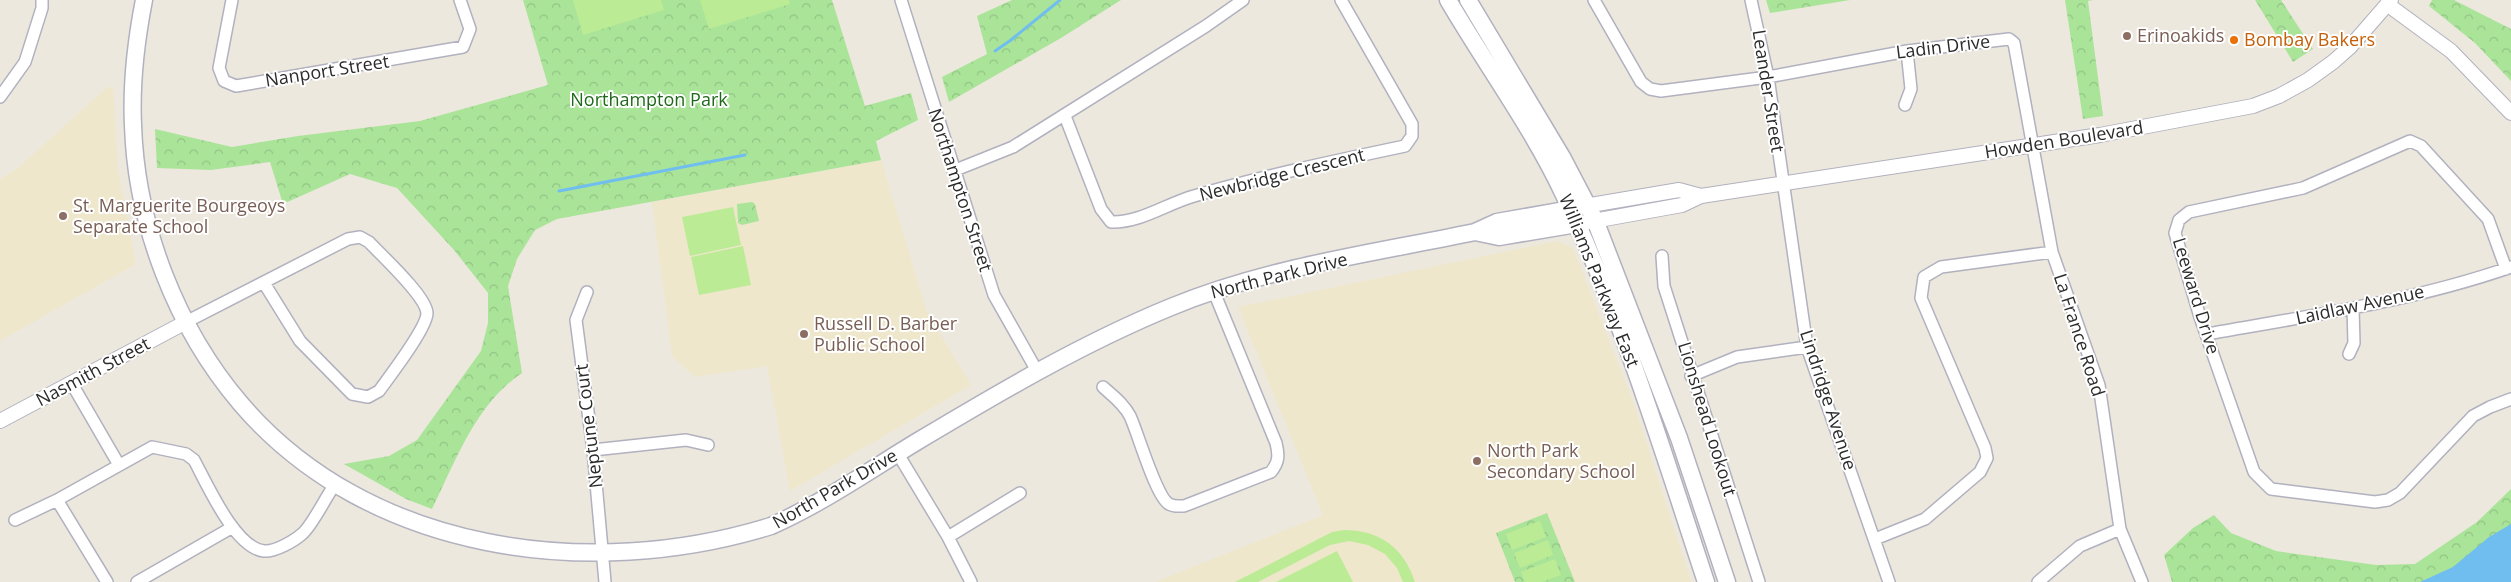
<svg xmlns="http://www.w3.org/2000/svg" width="2511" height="582" font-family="'Open Sans',sans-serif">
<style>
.education{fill:#eee7cc}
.park{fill:url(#park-crowns)}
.pitch{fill:#bceb95}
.water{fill:#70beef}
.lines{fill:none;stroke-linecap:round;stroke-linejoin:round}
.stream{stroke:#70beef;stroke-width:3}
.minor-casing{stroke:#b1b1bf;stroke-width:14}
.tertiary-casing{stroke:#b1b1bf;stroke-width:16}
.secondary-casing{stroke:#b1b1bf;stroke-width:19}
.minor{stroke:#fff;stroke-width:11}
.tertiary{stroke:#fff;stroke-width:14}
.secondary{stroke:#fff;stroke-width:16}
.education-dot{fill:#8d6e63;stroke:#fff;stroke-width:2}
.food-dot{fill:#e8710a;stroke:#fff;stroke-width:2}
.labels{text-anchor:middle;stroke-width:4;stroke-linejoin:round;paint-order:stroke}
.education-label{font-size:18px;fill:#785e54;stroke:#fff;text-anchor:start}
.food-label{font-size:18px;fill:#c56008;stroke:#fff;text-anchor:start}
.street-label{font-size:18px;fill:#2b2b2b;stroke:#fff}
.park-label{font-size:18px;fill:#21691a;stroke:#fff}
</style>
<defs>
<pattern id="park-crowns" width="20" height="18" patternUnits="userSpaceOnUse" patternTransform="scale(1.25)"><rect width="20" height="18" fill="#aae499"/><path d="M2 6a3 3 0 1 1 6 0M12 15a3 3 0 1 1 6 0" fill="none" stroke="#92c484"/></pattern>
</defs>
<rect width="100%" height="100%" fill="#ede8dd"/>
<path class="education" d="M113 86 118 170 136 264 0 341V179L19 167 105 89Z
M881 160 927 312 971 385 790 491 767 366 695 377 672 356 652 202Z
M1557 241 1573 248 1635 407 1691 582H1155L1323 515 1238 307Z"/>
<path class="park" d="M523 0H832L865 106 911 93 918 120 876 141 881 160 557 219 535 230 517 259 508 286 522 373C476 404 456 460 432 509L406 499 344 464 389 456 417 440 481 351 488 323V293L454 250 397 188 350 174 283 204 270 162 211 170 157 168 155 129 232 147 298 136 420 121 548 85Z
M1012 0H1121L1061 38 949 102 942 77 987 54 977 16Z
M1766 0H1850L1770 13Z
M2065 0H2093L2088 1 2103 116 2083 119Z
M2255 0H2281L2313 49 2293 62Z
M2432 0H2454L2511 29V81L2475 43 2429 6Z
M752 202 755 204 759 221 742 225 738 223 737 204Z
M2511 489V582H2172L2164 555 2193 528 2214 515 2231 533 2276 551 2376 565 2415 564 2477 522Z
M1547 513 1575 582H1515L1496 533Z"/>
<path class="pitch" d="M573 0H661L664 10 583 35Z
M700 0H789L790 4 709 29Z
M733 207 741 245 690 256 682 217Z
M743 246 751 285 699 295 691 257Z
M1540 521 1546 537 1512 550 1506 534Z
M1344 530C1380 530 1404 548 1415 582H1403L1397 568 1385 554 1368 545 1349 541 1330 545 1258 582H1235L1332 532Z
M1548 540 1553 555 1520 568 1514 553Z
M1337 551 1353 582H1276Z
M1555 559 1561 575 1542 582H1525L1521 572Z"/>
<path class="water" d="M2511 524V582H2420L2453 567 2489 537Z"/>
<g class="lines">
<path class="stream" d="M995 51 1011 40 1060 0
M559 191 745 155"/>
<g class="minor-casing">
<path id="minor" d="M232 0 219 68 224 81 236 86 463 47 470 29 460 0
M901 0 994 295 1037 371
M1594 0 1641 82 1650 89 1661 91 1768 77 1907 51 2009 39 2014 43 2052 252 2099 385 2120 529 2142 582
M1751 0 1768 77 1807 347 1889 582
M0 97 25 62 42 8V0
M1905 105 1911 89 1907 51
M1065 116 1101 209 1111 222C1140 223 1166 204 1194 196 1263 176 1334 161 1405 146L1412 136V124L1341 0
M953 171 1013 147 1206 26 1243 0
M1662 256 1664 286 1759 582
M2506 269 2488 219 2421 146 2410 141 2303 188 2189 212 2179 220 2175 233 2200 317 2254 472 2271 489 2375 502 2388 500 2400 493 2473 416 2490 407 2511 399
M587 292 576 320 593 450 605 582
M186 322 348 239 360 237 369 242C382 256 426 296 427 313 427 328 389 377 379 391L368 397 352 394 300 341 264 283
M2207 334C2309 316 2413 301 2511 267
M2349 354 2354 343 2353 308
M1691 376 1737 357 1807 347
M72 384 119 465
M1103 387C1113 396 1124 404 1130 416 1138 433 1156 497 1169 504 1174 507 1179 506 1184 506L1271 472C1279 462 1279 455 1276 443L1214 292
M593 450 686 440 708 445
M898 454 948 537 971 582
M57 500 107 582
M15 520 57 500 152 447 186 454 194 460C207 484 235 548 264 551 275 552 294 541 302 534 312 526 325 498 334 486
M948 537 1020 493
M1875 539 1925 519 1980 472 1987 458 1985 448 1921 298 1924 277 1941 267 2052 252
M137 582 231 528
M2038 582 2080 546 2120 529"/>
</g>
<g class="tertiary-casing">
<path id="tertiary" d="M2387 4 2451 51 2511 113
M1579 207 1679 190 1701 196
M1577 224 1682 205 1701 196 2100 135 2253 106 2279 96 2308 80 2333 62 2350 47 2391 0
M0 421 186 322"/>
</g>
<g class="secondary-casing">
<path id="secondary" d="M144 0C136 41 131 83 133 125 136 224 176 328 241 404 369 553 590 582 771 526 823 503 870 470 918 441 1000 392 1083 343 1171 307 1268 267 1374 253 1475 232L1497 222 1571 209
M1448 0C1486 65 1532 127 1564 195 1623 319 1663 452 1706 582
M1468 0 1562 157 1595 220 1679 438 1727 582
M1475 232 1499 237 1577 224"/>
</g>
<use href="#minor" class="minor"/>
<use href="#tertiary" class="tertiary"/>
<use href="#secondary" class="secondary"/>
</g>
<g class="education-dot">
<circle cx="2127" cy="36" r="5"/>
<circle cx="63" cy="216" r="5"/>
<circle cx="804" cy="334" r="5"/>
<circle cx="1477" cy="461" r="5"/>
</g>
<circle class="food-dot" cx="2234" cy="40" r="5"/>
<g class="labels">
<g class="education-label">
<text x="2137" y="42">Erinoakids</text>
<text x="73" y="212">St. Marguerite Bourgeoys<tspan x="73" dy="21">Separate School</tspan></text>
<text x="814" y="330">Russell D. Barber<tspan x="814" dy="21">Public School</tspan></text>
<text x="1487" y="457">North Park<tspan x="1487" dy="21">Secondary School</tspan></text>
</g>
<g class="food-label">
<text x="2244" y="46">Bombay Bakers</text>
</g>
<g class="street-label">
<text transform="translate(1943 47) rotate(-7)" y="6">Ladin Drive</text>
<text transform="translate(327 71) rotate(-9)" y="6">Nanport Street</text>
<text transform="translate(1768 91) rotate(81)" y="6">Leander Street</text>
<text transform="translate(2064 140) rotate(-9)" y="6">Howden Boulevard</text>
<text transform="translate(1282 175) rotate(-14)" y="6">Newbridge Crescent</text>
<text transform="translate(960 190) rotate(72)" y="6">Northampton Street</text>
<text transform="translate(1279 276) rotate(-14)" y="6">North Park Drive</text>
<text transform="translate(1599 281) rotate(68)" y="6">Williams Parkway East</text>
<text transform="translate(2196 296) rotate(73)" y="6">Leeward Drive</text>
<text transform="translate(2360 305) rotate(-12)" y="6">Laidlaw Avenue</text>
<text transform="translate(2079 335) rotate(72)" y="6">La France Road</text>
<text transform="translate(93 372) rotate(-28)" y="6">Nasmith Street</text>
<text transform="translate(1828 400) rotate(72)" y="6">Lindridge Avenue</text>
<text transform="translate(1707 419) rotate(73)" y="6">Lionshead Lookout</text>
<text transform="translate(589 426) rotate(-97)" y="6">Neptune Court</text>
<text transform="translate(835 489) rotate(-30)" y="6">North Park Drive</text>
</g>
<g class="park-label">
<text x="649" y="106">Northampton Park</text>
</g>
</g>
</svg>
